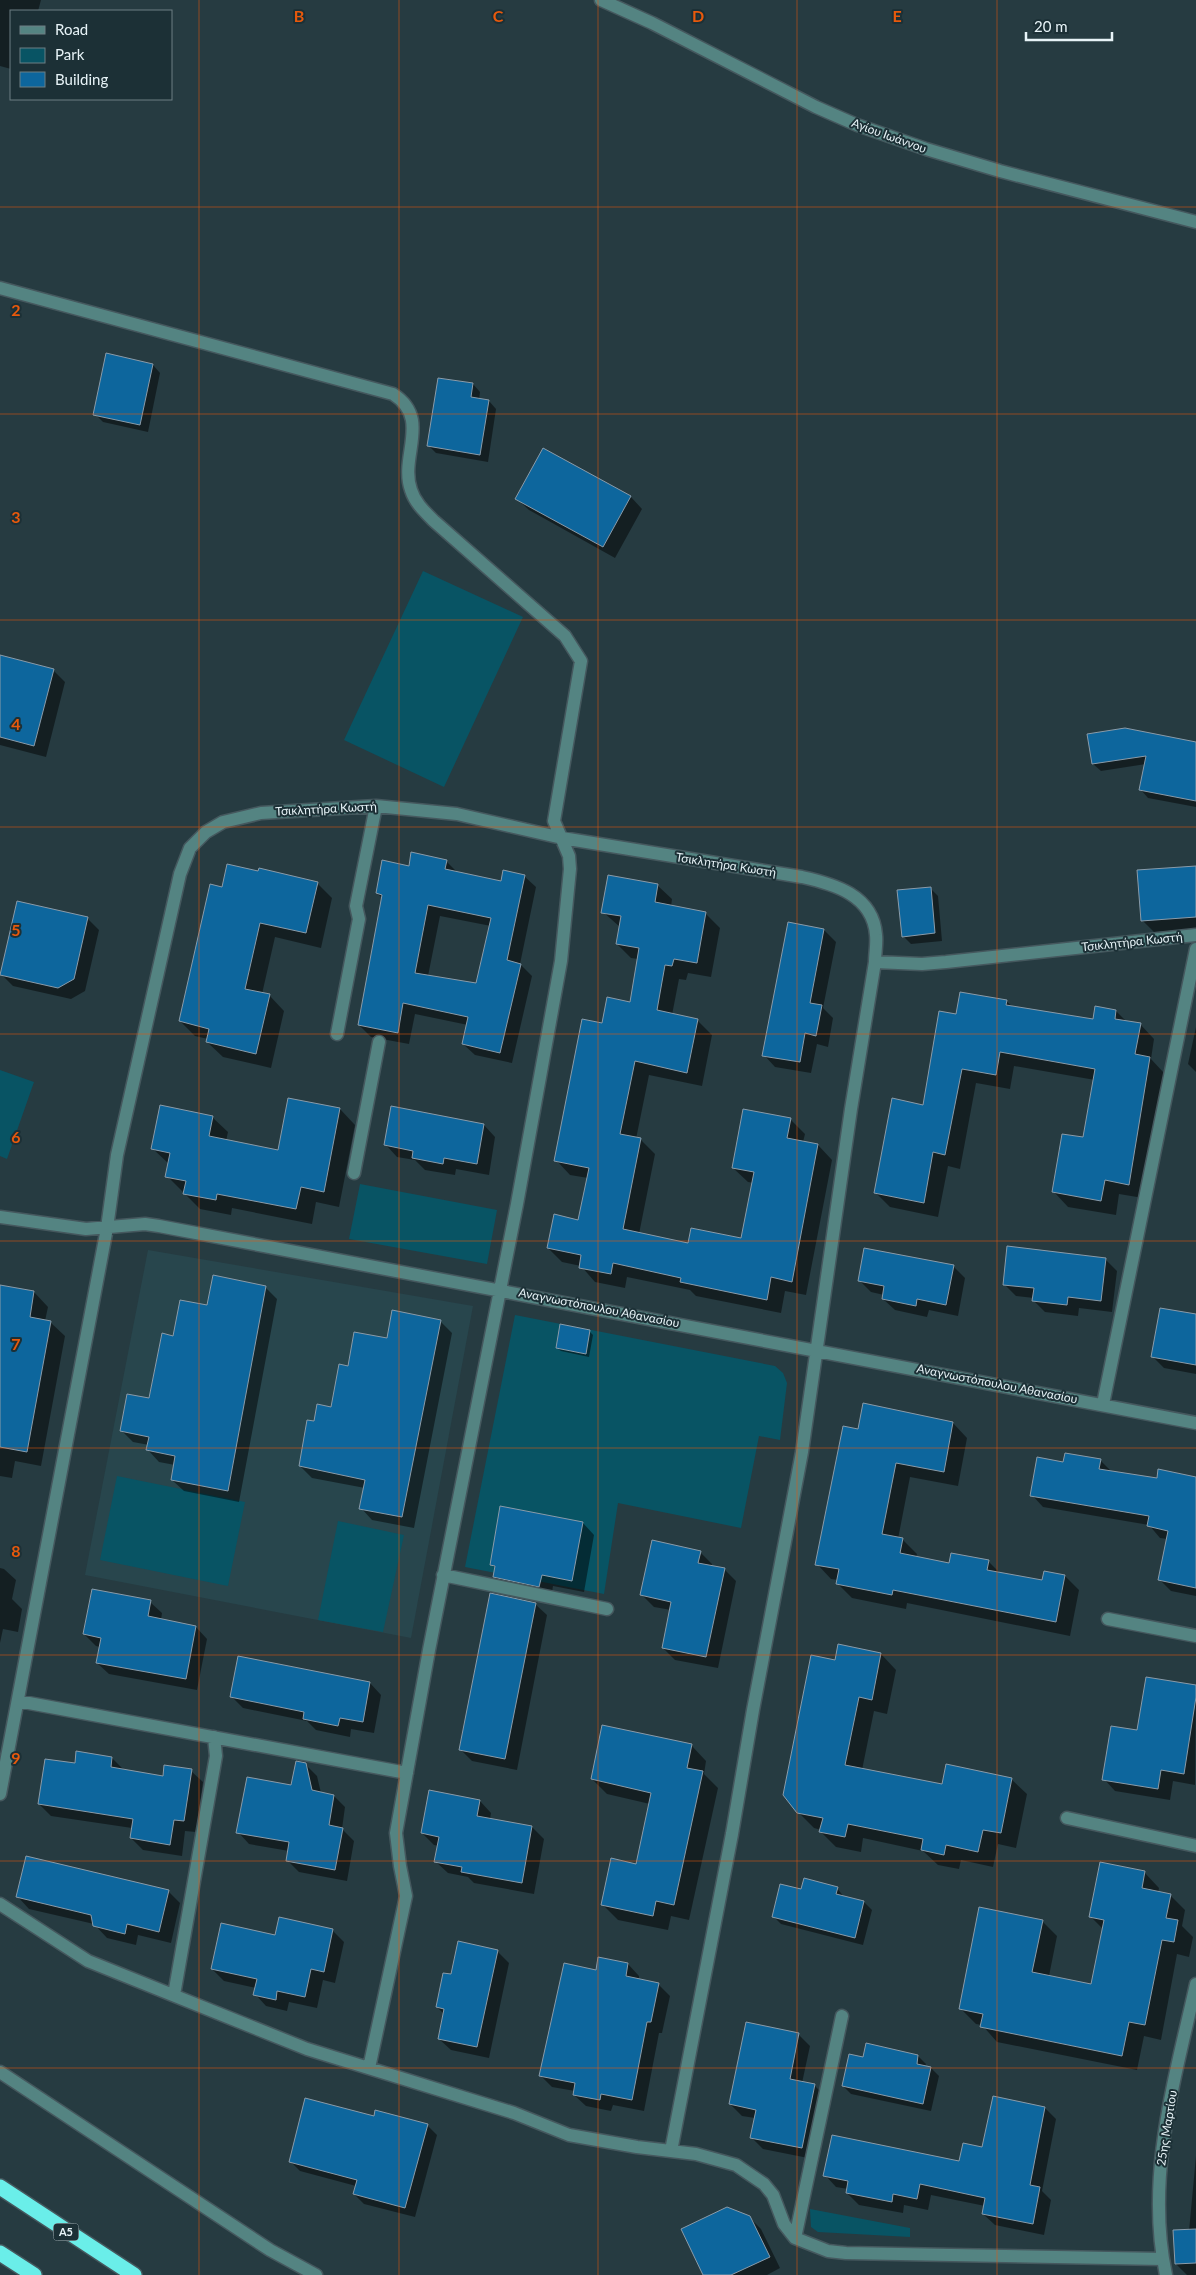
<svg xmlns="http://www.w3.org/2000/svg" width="1196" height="2275" font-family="Lato,sans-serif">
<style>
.built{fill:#28464d}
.green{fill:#085464}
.shadow{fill:#0007;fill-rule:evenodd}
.building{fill:#0d669d;stroke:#8a9ba9;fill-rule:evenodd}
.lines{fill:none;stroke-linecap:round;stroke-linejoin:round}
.minor-casing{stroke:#45585e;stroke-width:15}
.highway-casing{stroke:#45585e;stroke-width:18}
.minor{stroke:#548482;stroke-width:12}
.highway{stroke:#6aeee9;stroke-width:15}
.grid{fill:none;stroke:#e8590c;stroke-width:1;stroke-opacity:0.55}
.labels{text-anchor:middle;stroke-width:4;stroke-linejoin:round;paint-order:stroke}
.shield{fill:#1c3036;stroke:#aab8bd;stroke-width:1}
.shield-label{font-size:11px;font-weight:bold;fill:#e7f3f7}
.street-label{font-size:12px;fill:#e7f3f7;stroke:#1c3036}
.grid-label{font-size:16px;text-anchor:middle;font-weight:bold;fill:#e8590c;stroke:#1c3036;stroke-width:4;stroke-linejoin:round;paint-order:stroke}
</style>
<rect width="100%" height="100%" fill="#263b41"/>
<path class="built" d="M148 1250 473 1306 411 1638 85 1575Z"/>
<path class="green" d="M423 571 523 617 444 787 344 740Z
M0 1070 34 1082 7 1159 0 1156Z
M360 1184 497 1210 487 1264 349 1239Z
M515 1315 775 1366 783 1373 787 1383 780 1440 759 1436 741 1528 618 1503 604 1594 465 1567Z
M117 1476 245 1502 228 1586 100 1560Z
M338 1521 404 1535 383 1632 318 1620Z
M810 2209 910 2228V2237L818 2232 811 2227Z"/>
<path class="shadow" d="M0 0H41L38 11H11V69L0 66Z
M153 365 160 373 148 432 103 422 95 414Z
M473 384 480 392 479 400 489 401 496 409 488 462 436 453 429 446Z
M544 450 631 497 642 509 615 558 529 510 517 499Z
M0 665 54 671 65 682 46 757 0 745Z
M1196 743V807L1148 798 1141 790 1146 764 1101 771 1093 764Z
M446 861 458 873 502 882 524 876 536 887 520 964 532 976 512 1063 475 1055 463 1044 468 1025 415 1014 409 1044 371 1037 359 1025 383 899 377 893 410 867ZM440 916 491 926 477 984 428 976Z
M1196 867V929L1154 932 1142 920Z
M317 883 332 898 321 948 275 937 262 994 269 995 284 1011 271 1068 223 1057 207 1042 208 1039 195 1036 180 1021 223 888Z
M657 885 672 899 671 907 705 913 720 928 711 977 688 973 686 980 679 979 672 1015 697 1020 712 1035 702 1086 649 1075 636 1139 641 1140 655 1154 639 1234 689 1245 742 1239 754 1183 748 1182 733 1168 790 1119 805 1134 803 1142 818 1145 832 1160 806 1295 785 1291 781 1313 696 1296 690 1290 627 1277 625 1288 595 1282 581 1266 562 1262 548 1248 579 1221 588 1178 570 1175 556 1160 603 1024 631 1003 638 959 631 958 617 944 620 927 603 912Z
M930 888 938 896 942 941 911 944 903 936Z
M87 918 99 930 85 991 71 999 13 986 2 975Z
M789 924 824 930 836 942 823 1008 833 1018 828 1047 817 1044 811 1073 775 1067 764 1055Z
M1006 1001 1013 1007 1094 1021 1116 1011 1127 1022 1140 1024 1154 1039 1151 1059 1164 1073 1143 1198 1119 1194 1116 1215 1068 1207 1054 1192 1084 1139 1095 1080 1014 1066 1010 1089 976 1083 960 1169 948 1166 938 1217 890 1207 875 1192 924 1106 957 1016Z
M1196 1027V1072L1188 1064Z
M340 1109 355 1125 339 1207 316 1202 312 1224 232 1208 231 1215 200 1209 167 1176 169 1164 153 1149 212 1117 228 1132 226 1141 279 1151Z
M484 1125 495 1137 489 1175 456 1169 455 1175 425 1170 415 1160 397 1157 386 1145Z
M1105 1259 1117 1271 1112 1312 1079 1308 1078 1316 1045 1312 1034 1301V1298L1016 1296 1004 1284Z
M954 1267 965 1278 958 1316 929 1310 927 1317 895 1310 883 1299 884 1295 871 1292 859 1280Z
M0 1286 34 1292 48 1307 45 1321 50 1322 65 1336 41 1466 15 1461 12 1478 0 1476Z
M265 1287 277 1299 239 1502 184 1491 172 1480 175 1465 159 1462 148 1450 149 1445 133 1442 121 1430 150 1399 174 1337 208 1307Z
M1196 1315V1374L1164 1368 1152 1356Z
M440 1321 452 1333 414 1528 372 1520 361 1508 365 1488 312 1478 300 1466 315 1423 332 1409 349 1367 388 1339Z
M589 1331 593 1335 589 1357 561 1351 557 1348Z
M864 1405 953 1423 967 1438 958 1486 910 1477 898 1539 903 1540 917 1554 916 1557 950 1564 988 1561 1000 1573 1043 1582 1065 1576 1079 1590 1070 1636 907 1603 906 1609 852 1598 838 1584V1580L831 1579 817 1564 859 1430Z
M1100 1460 1112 1472 1158 1480 1196 1478V1596L1171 1591 1160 1580 1168 1539 1160 1538 1149 1525 1043 1507 1032 1495 1064 1463Z
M583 1523 594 1535 584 1592 553 1586 551 1598 506 1588 494 1577 496 1569 491 1564Z
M700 1552 712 1564 711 1567 724 1569 736 1581 718 1668 675 1660 663 1648 671 1610 654 1607 642 1595Z
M0 1568 4 1569 16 1580 12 1599 22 1609 18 1632 3 1629 0 1643Z
M150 1602 162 1613 161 1620 196 1627 207 1639 197 1690 109 1674 97 1663 100 1647 96 1646 84 1634Z
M535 1604 547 1615 517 1770 472 1761 460 1749Z
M881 1654 896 1670 887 1714 874 1711 862 1770 943 1786 1011 1779 1027 1794 1016 1848 998 1844 993 1867 961 1860 959 1869 938 1865 923 1851 863 1838 861 1852 836 1847 821 1832V1830L814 1828 798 1812 836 1662Z
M370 1683 381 1695 374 1733 351 1729 350 1737 316 1730 307 1721 243 1708 232 1697Z
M1196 1686 1195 1785 1173 1781 1170 1800 1115 1791 1104 1779 1138 1732Z
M691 1745 706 1761 704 1774 718 1788 689 1920 671 1916 668 1930 618 1920 602 1904 637 1865 650 1804 607 1794 592 1779Z
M112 1758 124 1770 164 1777 191 1771 203 1782 196 1832 185 1831 182 1856 143 1850 131 1838 132 1828 51 1816 39 1804 76 1765Z
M305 1764 317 1776 321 1793 334 1796 345 1807 342 1829 354 1841 347 1881 299 1872 287 1860 289 1851 249 1844 238 1832 292 1787Z
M480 1801 491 1813 490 1819 532 1827 544 1839 534 1894 474 1883 468 1877 448 1873 436 1862 439 1846 434 1845 422 1833Z
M1144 1872 1159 1888 1158 1893 1170 1895 1185 1910 1182 1926 1193 1937 1189 1957 1177 1954 1161 2040 1144 2036 1137 2070 997 2042 982 2025 976 2024 961 2009 1042 1921 1057 1936 1049 1976 1092 1985 1104 1930 1091 1917Z
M837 1888 844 1897 864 1902 872 1910 863 1945 781 1924 773 1916 802 1891Z
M168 1891 180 1903 171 1943 138 1935 136 1945 107 1938 94 1924 29 1909 18 1897Z
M332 1930 344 1942 335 1983 323 1980 317 2008 289 2002 287 2011 266 2006 255 1994 256 1988 224 1981 212 1969 276 1937Z
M497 1951 509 1963 489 2058 451 2050 439 2039 444 2014 437 2007 452 1976Z
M628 1964 639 1976V1980L658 1984 670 1996 662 2033H659L644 2111 613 2105 611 2111 586 2106 574 2095 575 2091 552 2087 540 2075 597 1971Z
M798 2034 810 2046 802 2083 815 2086 826 2097 813 2159 763 2149 751 2137 755 2118 742 2116 730 2104Z
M918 2056 926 2064 925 2067 931 2068 939 2076 931 2111 851 2094 843 2086 863 2059Z
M1045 2108 1056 2119 1042 2191 1051 2200 1044 2235 995 2225 983 2214 985 2206 931 2195 928 2210 904 2205 903 2213 859 2205 847 2193 848 2189 836 2187 825 2175 960 2162Z
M374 2118 427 2125 437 2135 415 2217 364 2204 354 2194 356 2186 300 2171 290 2161Z
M1196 2156V2275H1187L1176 2264 1189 2231Z
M749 2217 761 2229 780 2268 767 2275H704Z"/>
<path class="building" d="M106 353 153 364 140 425 93 415Z
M438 378 473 383 471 397 489 400 480 455 427 446Z
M543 448 631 496 603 547 515 499Z
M0 655 54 669 34 746 0 737Z
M1125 728 1196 742V801L1139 790 1146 756 1092 764 1087 734Z
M411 852 447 860 445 869 501 881 503 870 525 875 507 960 521 964 500 1053 462 1044 468 1017 403 1003 398 1033 358 1025 382 895 376 893 382 860 409 866ZM428 905 491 918 476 983 415 973Z
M227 864 258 871 259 868 318 882 306 933 260 923 245 989 270 994 256 1054 206 1042 209 1029 179 1021 210 884 222 887Z
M1196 866V917L1141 921 1137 870Z
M608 875 658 884 655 902 706 912 697 963 674 959 672 966 665 965 657 1010 698 1019 687 1073 635 1061 620 1134 641 1138 623 1229 688 1243 691 1228 741 1238 754 1172 732 1168 743 1109 791 1118 787 1138 818 1144 792 1282 771 1277 767 1300 680 1282 681 1278 613 1263 611 1274 579 1268 581 1255 547 1248 554 1214 578 1220 589 1168 554 1161 582 1019 602 1023 607 997 630 1002 639 948 616 944 621 916 601 913Z
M931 887 935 933 902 937 897 890Z
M17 901 88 917 74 979 58 988 0 975Z
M788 922 824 929 810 1003 822 1005 816 1036 805 1033 800 1062 762 1056Z
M960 992 1007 1000 1006 1005 1093 1019 1095 1006 1116 1010 1115 1019 1141 1023 1135 1054 1150 1057 1129 1185 1105 1180 1101 1201 1052 1192 1062 1134 1083 1137 1095 1069 1000 1052 996 1075 962 1069 945 1155 933 1152 924 1203 874 1193 892 1098 923 1105 939 1011 956 1014Z
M288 1098 340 1108 324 1192 301 1187 296 1209 217 1194 216 1200 183 1194 186 1181 165 1177 170 1153 151 1149 160 1105 213 1116 209 1136 278 1150Z
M391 1106 484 1124 477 1164 444 1158 443 1164 412 1158 413 1151 384 1145Z
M1007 1246 1106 1258 1101 1301 1068 1297 1067 1305 1032 1301 1034 1288 1003 1285Z
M864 1248 954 1265 946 1305 917 1299 916 1306 882 1299 884 1286 858 1281Z
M213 1275 266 1286 228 1491 171 1480 175 1456 146 1450 149 1437 120 1431 127 1394 149 1398 162 1333 173 1336 180 1300 207 1305Z
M0 1285 34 1291 30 1317 51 1321 27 1452 0 1447Z
M1160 1308 1196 1314V1365L1151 1357Z
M392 1310 441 1320 402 1517 359 1509 365 1480 299 1466 307 1420 314 1421 317 1404 331 1407 339 1364 348 1366 354 1332 387 1338Z
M560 1324 590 1330 586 1354 556 1348Z
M863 1403 953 1422 944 1472 896 1463 882 1534 903 1538 900 1553 949 1563 951 1553 989 1560 987 1570 1042 1580 1044 1571 1065 1575 1056 1622 893 1590 892 1595 836 1584 839 1569 815 1565 843 1426 858 1429Z
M1065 1453 1101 1459 1099 1469 1157 1478 1158 1469 1196 1477V1588L1158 1580 1168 1531 1147 1526 1149 1516 1030 1496 1037 1457 1063 1462Z
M500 1506 583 1522 572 1581 542 1575 539 1587 493 1577 495 1566 490 1565Z
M652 1540 701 1551 698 1563 725 1568 706 1657 662 1648 671 1602 640 1595Z
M92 1589 151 1600 148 1616 196 1626 186 1679 96 1663 101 1638 83 1634Z
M490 1593 536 1603 505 1759 459 1750Z
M838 1644 881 1653 872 1700 859 1697 845 1765 942 1784 946 1764 1012 1778 1001 1833 983 1830 978 1852 946 1845 944 1855 921 1850 923 1839 848 1824 845 1837 819 1832 823 1818 797 1813 783 1795 811 1655 835 1660Z
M238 1656 370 1682 363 1722 340 1718 338 1726 303 1719 304 1712 230 1697Z
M1146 1677 1196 1685V1697L1184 1774 1161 1770 1158 1789 1102 1780 1111 1726 1137 1730Z
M602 1725 692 1744 687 1768 703 1771 674 1905 656 1901 653 1916 601 1905 611 1858 636 1864 651 1793 591 1779Z
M76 1751 112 1757 111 1767 163 1776 164 1765 192 1769 184 1821 174 1820 170 1845 130 1838 133 1819 38 1804 45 1759 75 1763Z
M296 1761 306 1763 312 1790 334 1795 329 1825 343 1828 335 1870 286 1861 289 1842 236 1833 247 1777 291 1785Z
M429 1790 480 1800 477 1816 532 1826 522 1883 461 1872 462 1867 434 1862 439 1837 421 1833Z
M26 1856 169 1890 159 1932 127 1924 125 1934 93 1926 91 1915 16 1897Z
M1100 1862 1145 1871 1142 1888 1171 1894 1166 1918 1178 1920 1174 1942 1162 1940 1145 2025 1129 2022 1122 2056 980 2027 983 2014 959 2009 979 1907 1043 1920 1032 1972 1091 1984 1104 1920 1089 1917Z
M804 1878 838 1887 836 1894 864 1901 855 1938 772 1917 780 1884 801 1889Z
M279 1917 333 1929 324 1972 311 1969 305 1997 277 1991 276 2000 253 1995 257 1979 211 1969 221 1923 275 1935Z
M458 1941 498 1950 477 2047 438 2039 444 2009 436 2007 443 1973 451 1974Z
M598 1957 628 1963 626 1976 659 1983 651 2022H647L632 2100 601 2094 600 2100 573 2095 575 2083 539 2076 564 1963 596 1970Z
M746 2022 799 2033 790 2079 815 2084 802 2148 750 2138 756 2110 729 2104Z
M866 2043 918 2055 917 2064 931 2067 923 2104 842 2086 849 2054 863 2057Z
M993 2096 1045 2107 1030 2185 1040 2187 1033 2224 982 2214 985 2198 920 2184 917 2199 893 2194 892 2202 846 2193 848 2181 823 2176 832 2135 959 2161 963 2143 982 2147Z
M305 2098 374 2116 375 2110 428 2124 405 2208 353 2194 357 2180 289 2162Z
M727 2207 750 2216 770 2257 731 2275H703L681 2229Z
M1196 2229V2263L1175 2264 1173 2230Z"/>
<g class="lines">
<g class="minor-casing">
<path id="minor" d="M601 0 652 23 816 107 857 125 926 149 1000 171 1196 222
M0 288 393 394C432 419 399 456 411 490 415 503 425 512 434 521L565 636 581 661 554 821 569 856 570 869 561 961 517 1204 429 1650 396 1833 400 1866 406 1896 369 2068
M337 1034 359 919 356 906 376 806
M354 1173 379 1042
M0 1217 86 1229 145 1224 159 1226 1196 1423
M1103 1404 1196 949
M443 1575 607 1609
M1108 1619 1196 1636
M18 1701 407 1773
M0 1794 107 1228 117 1155 180 874 190 848 206 832 223 822 261 813 376 806 457 814 562 838 802 877C834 884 873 895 876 935 877 944 875 953 875 962L922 964 946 962 1196 935
M1067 1818 1196 1846
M0 1904 88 1961 307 2049 514 2113 569 2135 637 2147 696 2154 736 2165 764 2184 773 2195 784 2224 795 2238 828 2251 846 2253 1162 2259
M174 1995 216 1756 214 1737
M0 2072 270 2250 316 2275
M671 2151 732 1834 753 1710 802 1452 851 1109 875 962
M795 2238 842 2016
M1166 2275C1145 2177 1175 2079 1196 1984"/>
</g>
<g class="highway-casing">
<path id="highway" d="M0 2187 134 2275
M0 2253 34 2275"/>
</g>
<use href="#minor" class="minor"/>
<use href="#highway" class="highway"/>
</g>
<path class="grid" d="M199 0V2275M399 0V2275M598 0V2275M797 0V2275M997 0V2275M0 207H1196M0 414H1196M0 620H1196M0 827H1196M0 1034H1196M0 1241H1196M0 1448H1196M0 1655H1196M0 1861H1196M0 2068H1196"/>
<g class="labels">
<rect class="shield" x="53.5" y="2223.5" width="25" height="17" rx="4"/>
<g class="shield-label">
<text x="66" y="2236">Α5</text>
</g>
<g class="street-label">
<text transform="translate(889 136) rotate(20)" y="4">Αγίου Ιωάννου</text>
<text transform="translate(326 809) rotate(-3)" y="4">Τσικλητήρα Κωστή</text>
<text transform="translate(726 865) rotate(9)" y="4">Τσικλητήρα Κωστή</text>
<text transform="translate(1132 942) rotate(-6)" y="4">Τσικλητήρα Κωστή</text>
<text transform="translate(599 1308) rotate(11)" y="4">Αναγνωστόπουλου Αθανασίου</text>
<text transform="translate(997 1384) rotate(11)" y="4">Αναγνωστόπουλου Αθανασίου</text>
<text transform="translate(1167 2128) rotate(-81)" y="4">25ης Μαρτίου</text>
</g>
</g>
<g class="grid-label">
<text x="299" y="22">B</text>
<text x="498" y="22">C</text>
<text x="698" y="22">D</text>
<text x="897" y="22">E</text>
<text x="16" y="316">2</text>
<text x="16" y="523">3</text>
<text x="16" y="730">4</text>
<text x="16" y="936">5</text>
<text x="16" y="1143">6</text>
<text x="16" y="1350">7</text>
<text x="16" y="1557">8</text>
<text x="16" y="1764">9</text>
</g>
<rect x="10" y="10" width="162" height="90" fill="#1c3036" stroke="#6d7e83"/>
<rect x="20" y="26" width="25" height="8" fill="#548482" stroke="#6d7e83"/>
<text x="55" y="35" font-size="15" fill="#e7f3f7">Road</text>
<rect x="20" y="48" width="25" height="15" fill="#085464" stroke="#6d7e83"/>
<text x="55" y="60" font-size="15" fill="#e7f3f7">Park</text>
<rect x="20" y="72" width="25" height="15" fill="#0d669d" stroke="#6d7e83"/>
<text x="55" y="85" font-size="15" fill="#e7f3f7">Building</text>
<path d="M1026 32v8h86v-8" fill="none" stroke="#e7f3f7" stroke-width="2.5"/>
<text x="1034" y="32" font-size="15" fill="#e7f3f7" stroke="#1c3036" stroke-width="4" paint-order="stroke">20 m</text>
</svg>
